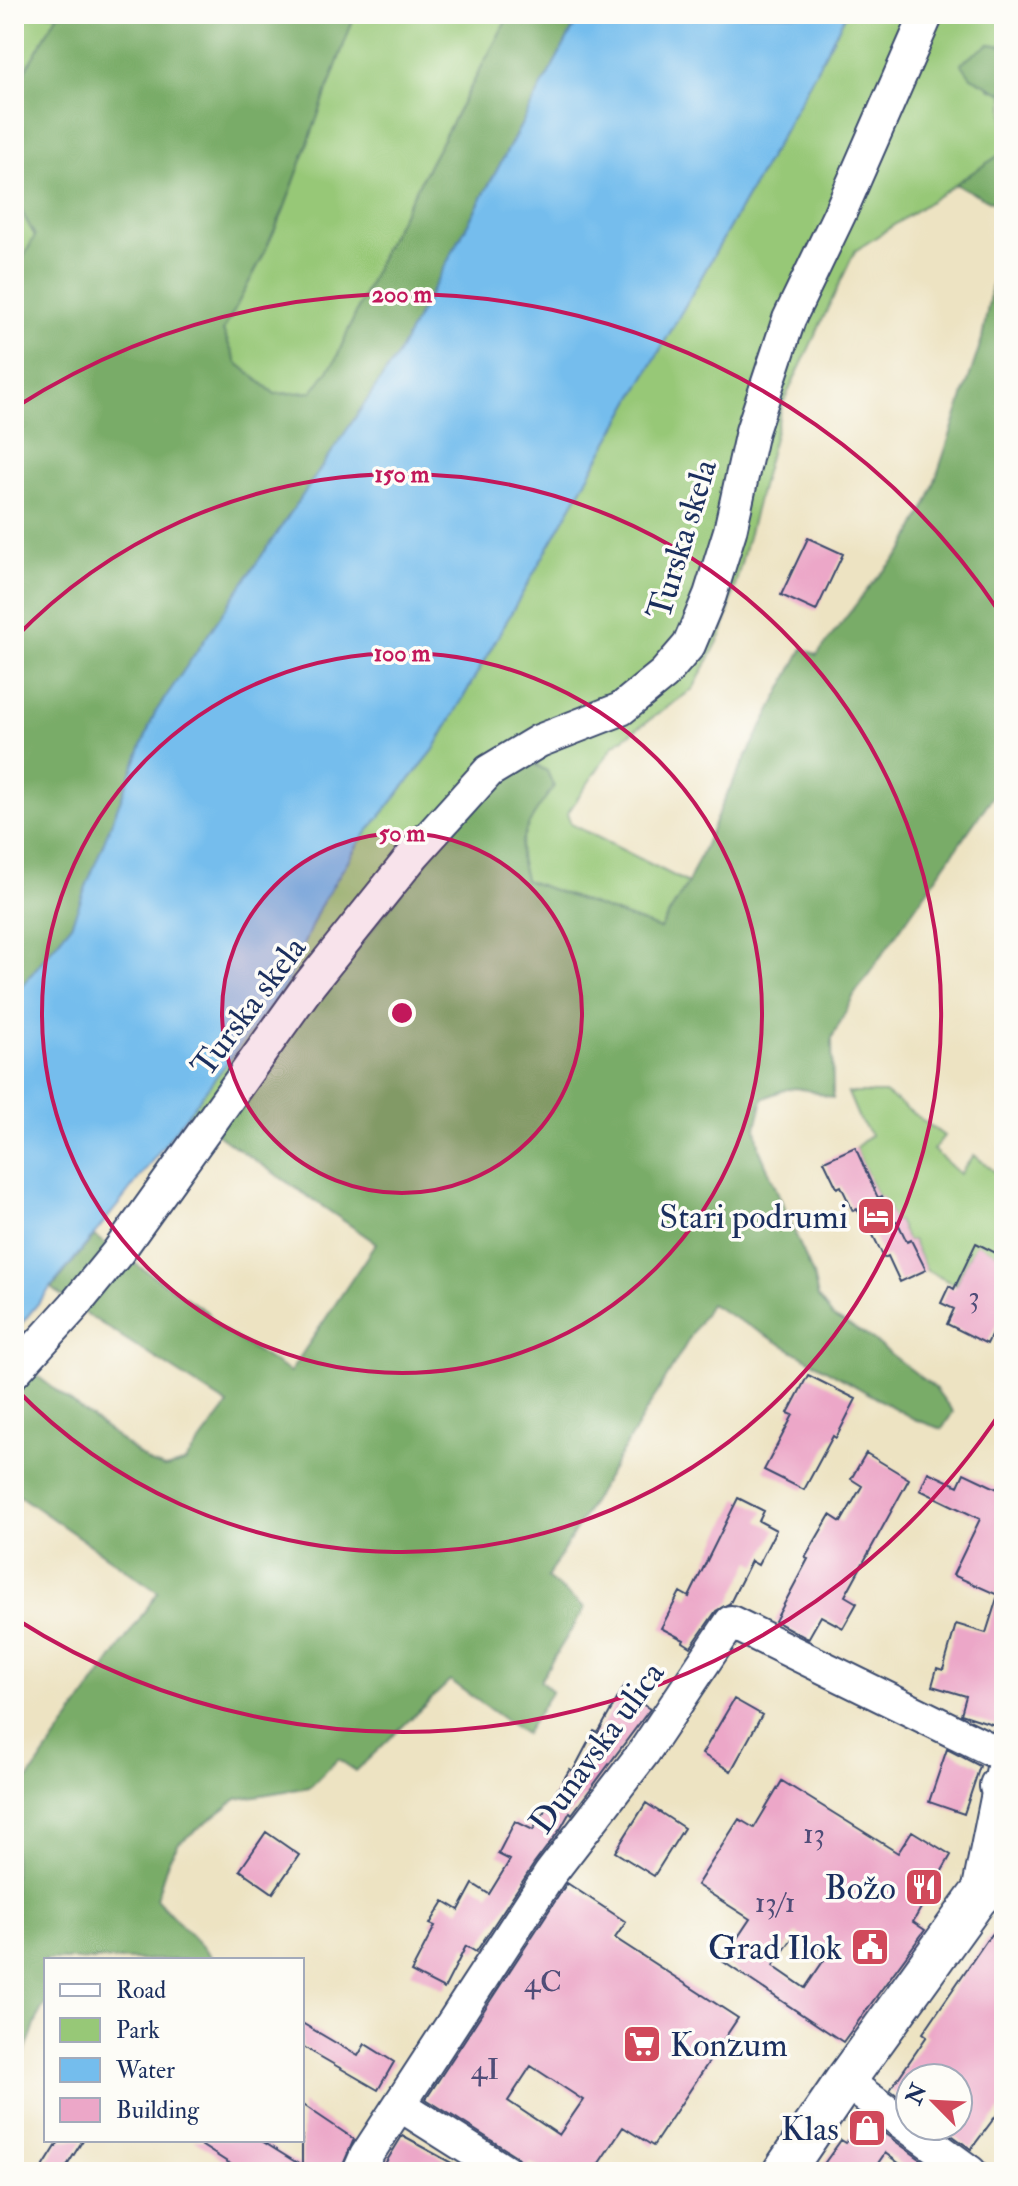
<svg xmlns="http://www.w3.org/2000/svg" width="1018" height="2186" font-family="'IM FELL Double Pica',serif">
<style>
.green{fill:#97c877;stroke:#597c6a;stroke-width:2}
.forest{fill:#79ac68;stroke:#4a6e63;stroke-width:2}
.water{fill:#74bded;stroke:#4876a6;stroke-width:2}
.building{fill:#eca7c8;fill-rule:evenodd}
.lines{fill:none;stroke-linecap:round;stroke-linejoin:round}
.minor-casing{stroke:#3a4a6d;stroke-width:36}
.major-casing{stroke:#3a4a6d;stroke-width:44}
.minor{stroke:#fff;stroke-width:32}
.major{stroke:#fff;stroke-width:40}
.ring{fill:none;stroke:#c2185b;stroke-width:4}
.labels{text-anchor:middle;stroke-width:7;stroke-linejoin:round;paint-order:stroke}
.number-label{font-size:30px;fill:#4f4d78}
.street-label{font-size:34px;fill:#1b2f5e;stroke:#fdfcf7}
.poi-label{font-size:34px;fill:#1b2f5e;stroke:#fdfcf7;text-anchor:end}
.centre{fill:#c2185b;stroke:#fdfcf7;stroke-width:4}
.ring-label{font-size:24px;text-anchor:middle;font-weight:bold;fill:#c2185b;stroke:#fdfcf7;stroke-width:7;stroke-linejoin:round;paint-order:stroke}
</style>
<rect width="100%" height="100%" fill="#fdfcf7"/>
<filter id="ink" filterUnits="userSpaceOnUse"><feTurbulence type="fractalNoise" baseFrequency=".0125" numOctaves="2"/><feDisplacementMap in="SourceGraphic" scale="16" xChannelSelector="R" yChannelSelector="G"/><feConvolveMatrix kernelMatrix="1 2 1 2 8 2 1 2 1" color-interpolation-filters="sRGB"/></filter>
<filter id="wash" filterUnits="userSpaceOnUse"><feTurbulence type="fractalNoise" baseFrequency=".006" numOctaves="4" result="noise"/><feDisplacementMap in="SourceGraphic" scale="32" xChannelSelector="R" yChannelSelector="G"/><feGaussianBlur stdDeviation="1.8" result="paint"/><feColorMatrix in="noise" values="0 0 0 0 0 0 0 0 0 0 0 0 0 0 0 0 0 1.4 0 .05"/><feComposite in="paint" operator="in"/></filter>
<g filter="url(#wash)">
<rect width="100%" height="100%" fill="#ede3c2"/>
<path class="green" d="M14 14H58L14 90Z
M355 14H510L385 247 335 361 313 392 275 394 236 362 223 331 261 260 284 209Z
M846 14H1004V46L989 44V88L1004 94V152L855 251 783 403 723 632 693 689 614 745 567 814 571 824 688 883 660 929 525 880C524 872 520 863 520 855 519 831 540 805 553 787L214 1132 187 1114 286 985 319 908 360 841 433 751 780 138Z
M14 198 35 236 14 275Z
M848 1093H885L944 1136 933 1150 960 1174 974 1155 1004 1179V1257L976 1244 955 1285 926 1270 912 1240 907 1241 898 1221 894 1222 882 1197 878 1198 855 1148 871 1135 859 1119Z"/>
<path class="forest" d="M58 14H355L284 209 261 260 223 331 236 362 275 394 312 392 335 361 385 247 510 14H581L395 359 155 713 71 925 14 996V275L35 236 14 198V90Z
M989 44 1004 46V94L971 77 961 63Z
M1004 152V208L955 184Z
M1004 234V780L854 995 832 1038 833 1098C799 1088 796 1082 763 1099L756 1128 760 1151 813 1275 818 1297 833 1317 866 1335 935 1388 953 1412 942 1429 914 1419 710 1304 547 1578 585 1608 540 1680 552 1691 525 1734 450 1681 356 1771 338 1759 310 1787 237 1799 179 1843 168 1861 156 1899 215 1960H46V2004L40 2012 14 2082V1782L29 1778 158 1592 14 1492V1358L150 1463 165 1468 184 1463 228 1405 74 1306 52 1288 94 1236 207 1312 218 1327 290 1372 376 1243 214 1132 470 804 525 759 547 771 554 787C540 805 520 831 520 855 520 863 524 872 525 880L660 929 688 883 728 792 803 648 817 655 871 585 904 550 929 499 982 339 996 262Z"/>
<path class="water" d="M581 14H846L780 138 433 751 360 841 319 908 286 985 123 1199 14 1333V996L71 925 155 713 395 359Z"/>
<g id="blocks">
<path class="building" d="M808 538 843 554 816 611 781 595Z
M855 1147 878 1198 882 1196 894 1222 897 1221 907 1242 911 1240 926 1270 900 1282 888 1256 884 1258 872 1233 869 1234 857 1209 853 1211 841 1186 837 1188 824 1161Z
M976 1243 1004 1257V1309L987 1344 947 1324 954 1309 941 1303 949 1286 954 1289Z
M808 1375 856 1399 836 1438 833 1436 804 1490 764 1470 793 1415 788 1413Z
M866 1453 909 1479 845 1596 857 1603 843 1628 821 1616 808 1639 775 1621 808 1559 805 1558 830 1515 841 1522 862 1486 851 1479Z
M928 1472 958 1486 964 1473 1004 1492V1706L998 1726 961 1714 966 1696 932 1686 937 1668 943 1670 956 1624 986 1633 998 1595 953 1575 980 1519 920 1490Z
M738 1498 764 1511 759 1521 776 1530 758 1565 751 1561 730 1603 716 1611 691 1647 683 1642 684 1640 661 1628 680 1592 689 1597Z
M625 1685 644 1696 640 1703 650 1709 572 1814 570 1812 561 1828 534 1864 476 1952 466 1946 444 1989 411 1972 435 1926 430 1924 444 1901 459 1910 473 1884 489 1894 510 1860 498 1854 515 1821 533 1830 570 1769 573 1771 594 1731 598 1733Z
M734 1699 762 1715 731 1771 702 1754Z
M947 1749 980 1766 964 1814 929 1802Z
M782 1781 898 1853 912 1831 951 1855 913 1922 925 1930 843 2042 722 1961 750 1919 697 1885 739 1819 754 1828ZM796 1933 828 1954 805 1988 773 1966Z
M646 1803 684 1828 654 1876 615 1852Z
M266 1832 299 1855 273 1893 240 1870Z
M567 1883 626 1922 615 1938 738 2018 653 2146 623 2127 593 2172H545L531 2163 525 2172 522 2163 516 2156 426 2099ZM531 2066 583 2100 559 2135 508 2101Z
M1004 1921V2105L971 2149 939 2126H958V2078H910V2105L890 2090 927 2036 923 2033 986 1941Z
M302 2023 358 2056 365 2044 394 2062 378 2090 302 2046Z
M302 2104 354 2139 340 2172H243L193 2140H260L302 2166Z
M863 2118 938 2172H911L885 2153 872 2172H818L841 2140 846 2143Z
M402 2136 468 2172H380Z
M60 2140H83L63 2172H40Z"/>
</g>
</g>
<g filter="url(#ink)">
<use href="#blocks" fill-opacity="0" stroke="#3a4a6d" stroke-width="2"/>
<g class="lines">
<g class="minor-casing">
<path id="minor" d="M14 1372 74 1306 118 1252 309 985 414 854 489 771 539 741 621 709 664 674 689 645 710 595 730 531 752 431 789 319 839 215 927 14
M977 1898 1003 1768
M845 2081 970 2172
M400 2105 506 2172
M359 2172 366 2156 550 1874 644 1752 731 1622 1004 1756"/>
</g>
<g class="major-casing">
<path id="major" d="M1000 1786 1004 1793
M783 2172 845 2081 977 1898 1004 1872"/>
</g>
<use href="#minor" class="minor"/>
<use href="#major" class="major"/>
</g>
</g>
<circle cx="402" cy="1013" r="180" fill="#c2185b" fill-opacity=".12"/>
<g class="ring">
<circle cx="402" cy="1013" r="180"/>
<circle cx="402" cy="1013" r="360"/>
<path d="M14 639A539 539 0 1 1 14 1387"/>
<path d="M1002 1410A719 719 0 0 1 16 1619M16 407A719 719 0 0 1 1002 616"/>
</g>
<defs>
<g id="hotel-square" transform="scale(2)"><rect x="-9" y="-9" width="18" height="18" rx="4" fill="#d1495b" stroke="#fdfcf7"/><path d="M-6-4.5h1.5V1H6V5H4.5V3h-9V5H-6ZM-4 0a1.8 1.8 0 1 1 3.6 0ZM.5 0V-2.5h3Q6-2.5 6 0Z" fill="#fff"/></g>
<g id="restaurant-square" transform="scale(2)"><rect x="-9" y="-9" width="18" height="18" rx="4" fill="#d1495b" stroke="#fdfcf7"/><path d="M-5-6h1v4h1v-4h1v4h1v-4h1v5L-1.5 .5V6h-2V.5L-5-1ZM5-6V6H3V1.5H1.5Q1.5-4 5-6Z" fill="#fff"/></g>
<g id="civic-square" transform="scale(2)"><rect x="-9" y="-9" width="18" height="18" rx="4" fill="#d1495b" stroke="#fdfcf7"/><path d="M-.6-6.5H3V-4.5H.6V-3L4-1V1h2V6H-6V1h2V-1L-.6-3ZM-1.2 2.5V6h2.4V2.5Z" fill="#fff"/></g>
<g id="supermarket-square" transform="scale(2)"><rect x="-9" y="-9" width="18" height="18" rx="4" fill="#d1495b" stroke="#fdfcf7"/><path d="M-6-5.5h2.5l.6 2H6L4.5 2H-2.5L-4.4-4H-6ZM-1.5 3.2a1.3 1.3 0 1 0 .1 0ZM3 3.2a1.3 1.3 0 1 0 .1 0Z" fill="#fff"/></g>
<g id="shop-square" transform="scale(2)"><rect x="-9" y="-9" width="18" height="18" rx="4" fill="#d1495b" stroke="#fdfcf7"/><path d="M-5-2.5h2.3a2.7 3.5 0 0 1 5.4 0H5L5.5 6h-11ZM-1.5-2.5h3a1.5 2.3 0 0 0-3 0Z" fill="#fff"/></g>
</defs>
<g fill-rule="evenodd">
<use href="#hotel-square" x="876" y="1216"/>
<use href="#restaurant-square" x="924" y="1887"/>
<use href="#civic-square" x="870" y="1947"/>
<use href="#supermarket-square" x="642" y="2044"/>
<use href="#shop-square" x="867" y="2128"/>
</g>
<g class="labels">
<g class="number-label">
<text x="974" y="1306">3</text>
<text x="814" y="1843">13</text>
<text x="775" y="1912">13/1</text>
<text x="543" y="1992">4C</text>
<text x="485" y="2079">4I</text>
</g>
<g class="street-label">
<text transform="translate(681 539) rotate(-73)" y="12">Turska skela</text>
<text transform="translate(248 1006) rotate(-53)" y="12">Turska skela</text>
<text transform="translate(596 1747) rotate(-54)" y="12">Dunavska ulica</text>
</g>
<g class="poi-label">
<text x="848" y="1228">Stari podrumi</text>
<text x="896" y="1899">Božo</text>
<text x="842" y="1959">Grad Ilok</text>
<text x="670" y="2056" text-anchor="start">Konzum</text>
<text x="839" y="2140">Klas</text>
</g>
</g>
<circle cx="402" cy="1013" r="12" class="centre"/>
<g class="ring-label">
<text x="402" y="302">200 m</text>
<text x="402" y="482">150 m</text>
<text x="402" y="661">100 m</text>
<text x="402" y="841">50 m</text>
</g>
<rect width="1018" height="2186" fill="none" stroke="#fdfcf7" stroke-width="48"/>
<rect x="44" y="1958" width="260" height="184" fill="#fdfcf7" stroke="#a3aaba" stroke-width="2"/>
<rect x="60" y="1984" width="40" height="12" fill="#ffffff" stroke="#a3aaba" stroke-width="2"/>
<text x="116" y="1998" font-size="24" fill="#1b2f5e">Road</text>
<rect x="60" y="2018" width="40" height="24" fill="#97c877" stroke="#a3aaba" stroke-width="2"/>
<text x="116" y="2038" font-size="24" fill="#1b2f5e">Park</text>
<rect x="60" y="2058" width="40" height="24" fill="#74bded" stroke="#a3aaba" stroke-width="2"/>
<text x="116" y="2078" font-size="24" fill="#1b2f5e">Water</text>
<rect x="60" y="2098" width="40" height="24" fill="#eca7c8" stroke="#a3aaba" stroke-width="2"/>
<text x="116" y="2118" font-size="24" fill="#1b2f5e">Building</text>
<g transform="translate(934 2102) rotate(294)"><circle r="38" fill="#fdfcf7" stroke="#a3aaba" stroke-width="2"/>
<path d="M0-6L14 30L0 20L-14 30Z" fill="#d1495b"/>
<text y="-12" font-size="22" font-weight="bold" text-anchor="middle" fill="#1b2f5e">N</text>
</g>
</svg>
